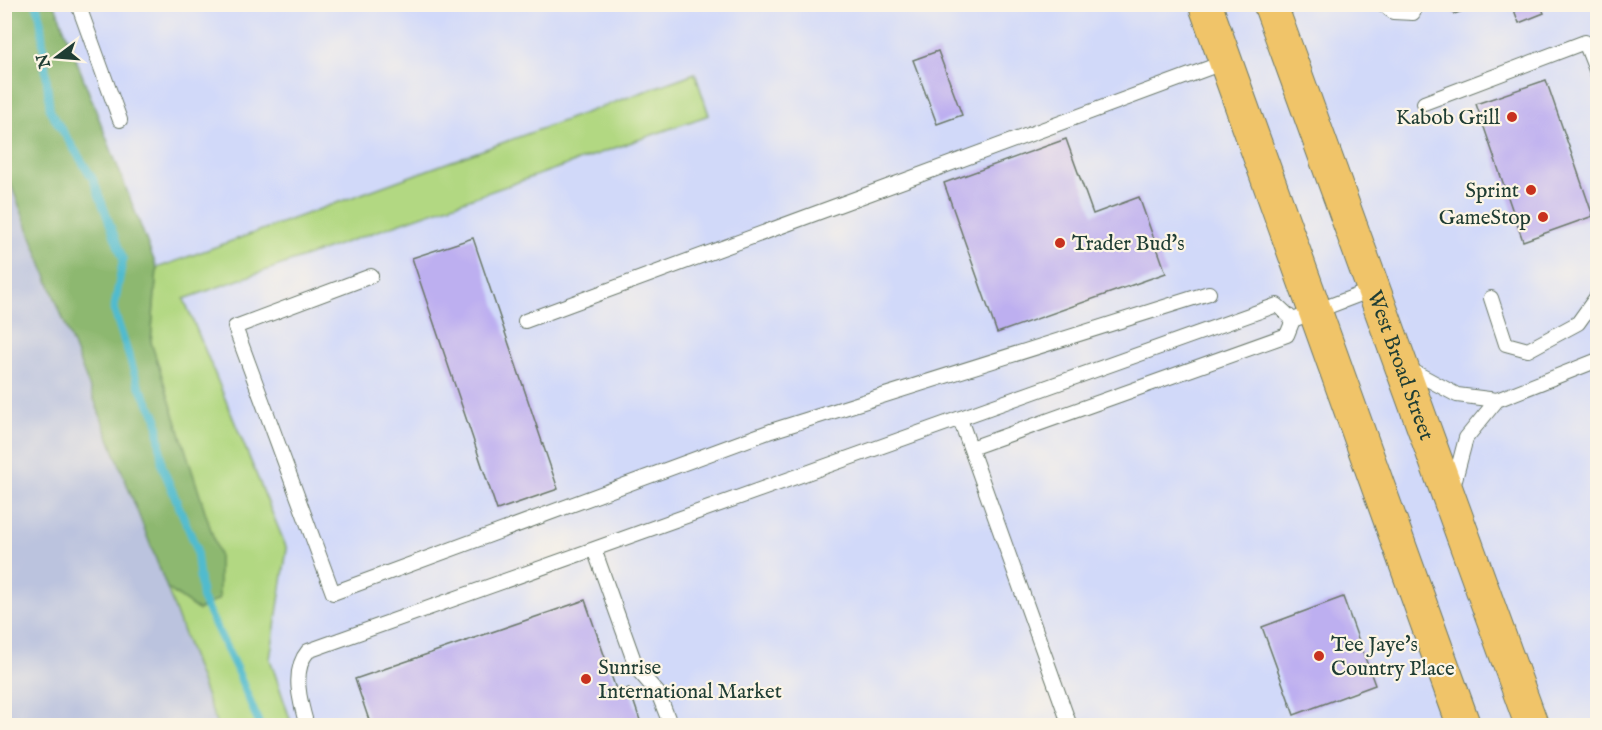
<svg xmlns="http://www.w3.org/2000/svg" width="1602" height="730" font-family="'IM FELL English',serif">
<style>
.built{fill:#d1d9f9}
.industrial{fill:#bbc3de}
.green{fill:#b2d882;stroke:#688a5b;stroke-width:1.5}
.forest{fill:#8db870;stroke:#567a52;stroke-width:1.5}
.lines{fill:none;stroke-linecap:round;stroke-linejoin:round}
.stream{stroke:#51bbce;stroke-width:8}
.building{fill:#bdaff0}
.lane-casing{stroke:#6a7869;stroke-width:16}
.primary-casing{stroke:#6a7869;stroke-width:35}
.lane{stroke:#fff;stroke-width:14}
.primary{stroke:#f0c469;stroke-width:33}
.poi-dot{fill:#c8321e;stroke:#fcf5e5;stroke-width:2}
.labels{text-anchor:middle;stroke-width:4.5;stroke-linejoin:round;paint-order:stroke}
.poi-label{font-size:21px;fill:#1f3d34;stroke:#fcf5e5;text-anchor:end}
.street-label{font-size:21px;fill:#1f3d34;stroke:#fcf5e5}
</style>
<rect width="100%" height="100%" fill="#fcf5e5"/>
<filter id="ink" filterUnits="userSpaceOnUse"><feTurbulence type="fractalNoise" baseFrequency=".0167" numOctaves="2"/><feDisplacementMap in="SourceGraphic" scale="12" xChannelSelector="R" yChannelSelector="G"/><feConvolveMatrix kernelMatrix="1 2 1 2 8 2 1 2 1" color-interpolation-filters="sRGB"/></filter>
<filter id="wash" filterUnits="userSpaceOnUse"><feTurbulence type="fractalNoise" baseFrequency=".008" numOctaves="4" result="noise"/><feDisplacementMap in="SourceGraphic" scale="24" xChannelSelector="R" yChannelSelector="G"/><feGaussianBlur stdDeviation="1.35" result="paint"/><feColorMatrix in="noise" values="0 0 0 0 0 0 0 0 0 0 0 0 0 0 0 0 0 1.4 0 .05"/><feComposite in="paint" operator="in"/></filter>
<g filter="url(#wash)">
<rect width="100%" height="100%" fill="#f4e7cc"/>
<path class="built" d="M55 5H1597V725H292L269 659 287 549 184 299 709 114 695 73 157 268Z"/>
<path class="industrial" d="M4 169 167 588 217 725H5Z"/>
<path class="green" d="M695 73 709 115 184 299 287 549 270 659 292 725H217L167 588 198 610 151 342 157 268Z"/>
<path class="forest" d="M5 4 55 5 157 268 151 342 219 555V599L198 610 167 588 5 169Z"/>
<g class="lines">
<path class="stream" d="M36 4 40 16 50 111 93 179 123 259 114 310 138 384 157 418 162 466 196 547 202 598 237 670 260 726"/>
</g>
<g id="blocks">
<path class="building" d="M1450 4H1480V5L1454 14Z
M1540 4 1544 13 1519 23 1512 5Z
M938 51 962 115 937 124 913 60Z
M1546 80 1593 216 1523 241 1476 104Z
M1066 139 1093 214 1139 197 1166 273 997 333 944 183Z
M473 238 558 489 497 510 412 258Z
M1343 597 1375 685 1294 715 1262 627Z
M585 600 617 692 629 688 642 726H371L355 679Z"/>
</g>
</g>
<g filter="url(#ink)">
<use href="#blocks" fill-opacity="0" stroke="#6a7869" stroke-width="1.5"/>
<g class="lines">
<g class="lane-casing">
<path id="lane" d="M78 4 120 120
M1383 4 1393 12 1413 13 1417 4
M1424 103 1585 42 1598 75
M371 276 235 327 333 593 771 431 1209 293
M1491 298 1506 344 1528 350 1578 323 1598 295
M525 321 1225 62
M1407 368 1457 395 1497 400 1598 360
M960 419 1070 726
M971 448 1287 335 1293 320 1374 289
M1453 487 1466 438 1497 400
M307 726C300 702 291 671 308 651L594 549
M671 726 658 693 637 669 594 549 1277 305 1293 320"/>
</g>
<g class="primary-casing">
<g id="primary">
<path d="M1205 4 1464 726"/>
<path id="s1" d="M1270 4 1532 726"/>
</g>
</g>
<use href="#lane" class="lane"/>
<use href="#primary" class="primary"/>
</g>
</g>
<g class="poi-dot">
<circle cx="1512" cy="117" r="6"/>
<circle cx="1531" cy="190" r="6"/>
<circle cx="1543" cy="217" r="6"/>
<circle cx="1060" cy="243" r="6"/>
<circle cx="1319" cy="656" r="6"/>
<circle cx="586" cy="679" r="6"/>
</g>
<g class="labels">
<g class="poi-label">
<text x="1500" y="124">Kabob Grill</text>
<text x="1519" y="197">Sprint</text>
<text x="1531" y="224">GameStop</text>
<text x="1072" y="250" text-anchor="start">Trader Bud's</text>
<text x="1331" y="651" text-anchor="start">Tee Jaye's<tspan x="1331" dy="24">Country Place</tspan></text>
<text x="598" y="674" text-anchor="start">Sunrise<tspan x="598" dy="24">International Market</tspan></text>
</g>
<g class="street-label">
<text dy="7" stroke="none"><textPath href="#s1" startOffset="384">West Broad Street</textPath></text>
</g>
</g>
<rect width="1602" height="730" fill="none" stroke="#fcf5e5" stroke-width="24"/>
<g transform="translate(57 57) rotate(254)" stroke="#fcf5e5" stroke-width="4.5" paint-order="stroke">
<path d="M0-4.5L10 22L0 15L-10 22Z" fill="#1f3d34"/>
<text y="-9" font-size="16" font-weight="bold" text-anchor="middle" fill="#1f3d34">N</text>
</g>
</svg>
